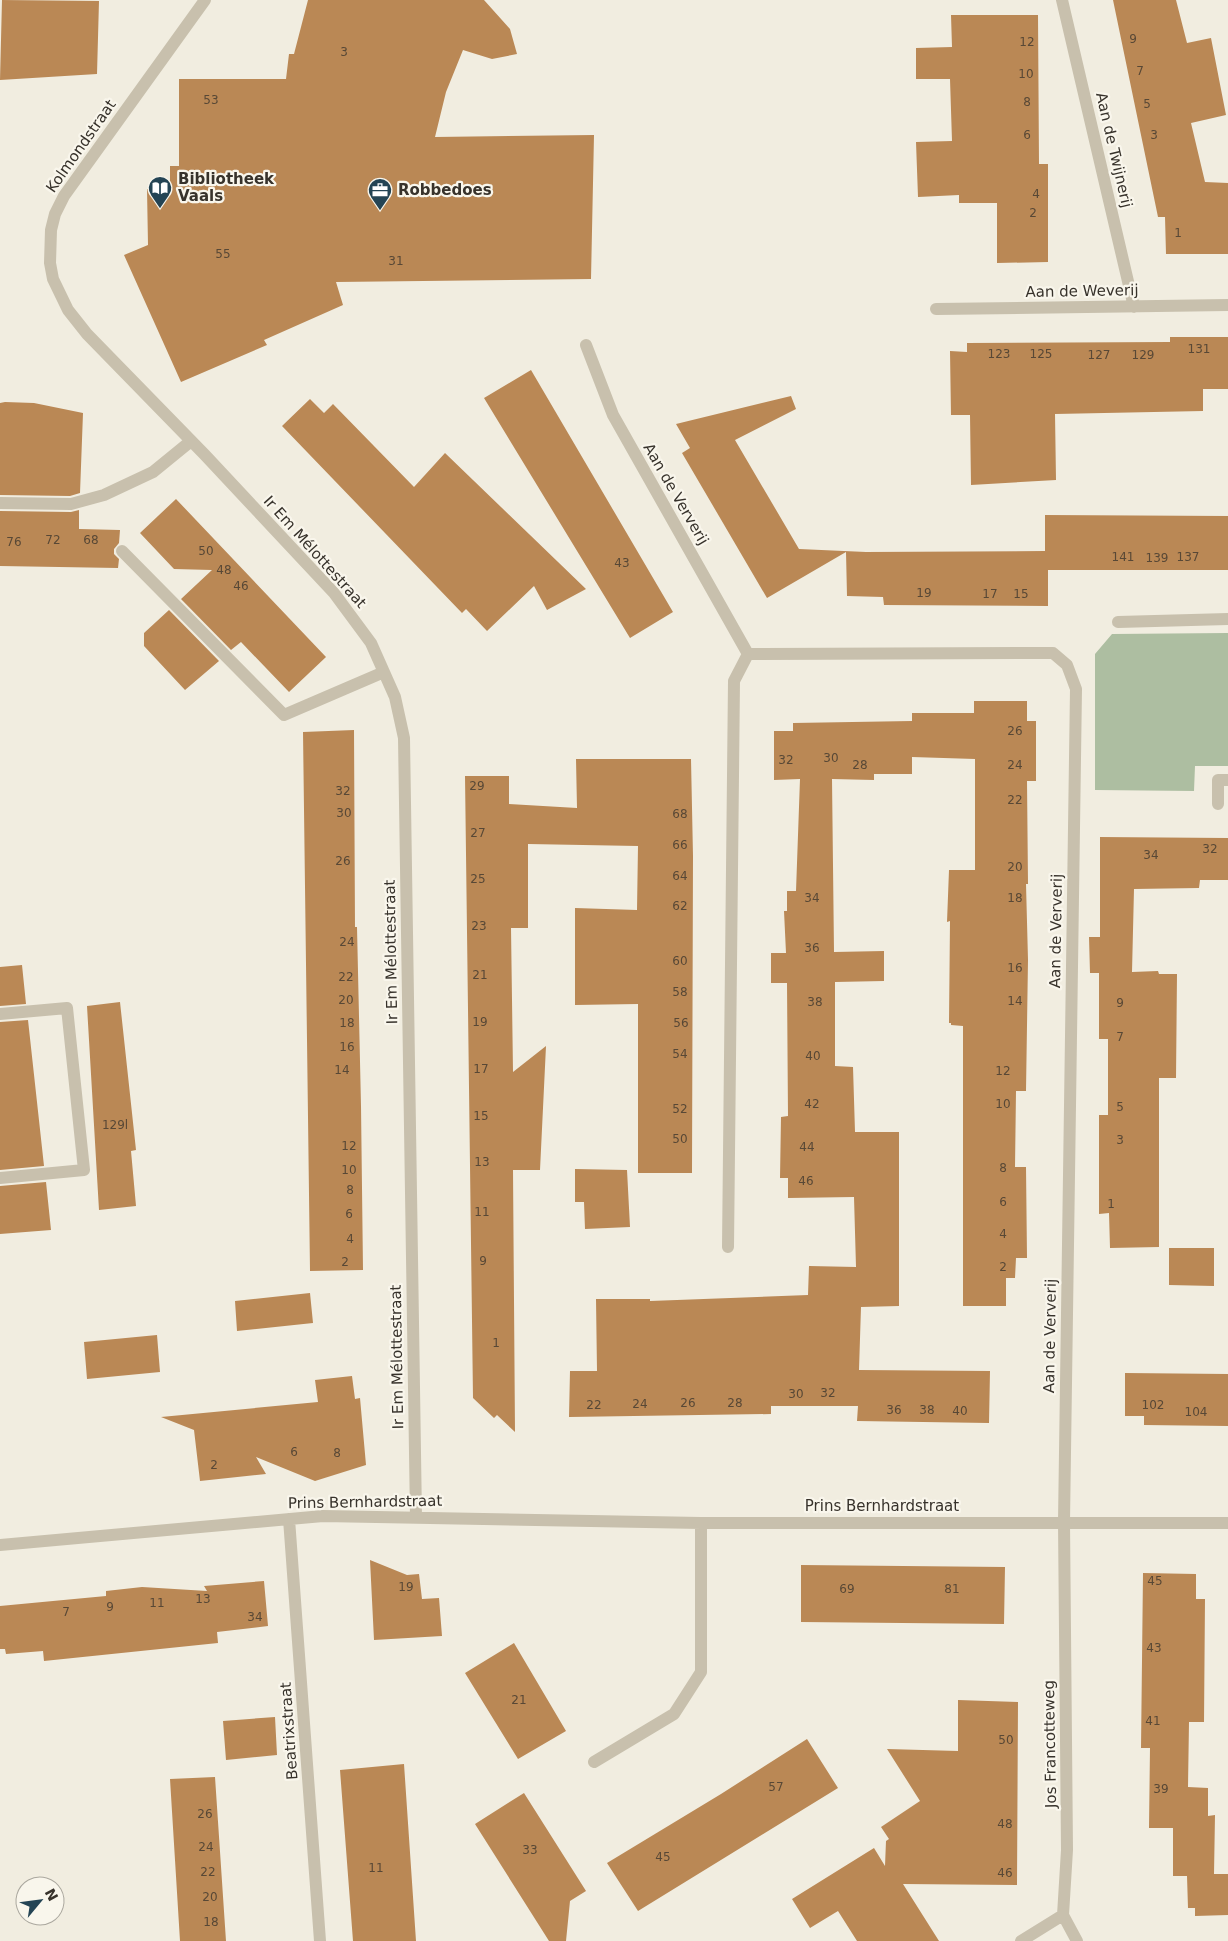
<svg xmlns="http://www.w3.org/2000/svg" width="1228" height="1941" font-family="'DejaVu Sans',sans-serif">
<style>
.green{fill:#adbea1}
.building{fill:#ba8855}
.lines{fill:none;stroke-linecap:round;stroke-linejoin:round}
.minor{stroke:#c8c0ad;stroke-width:12}
.labels{text-anchor:middle;stroke-width:4.5;stroke-linejoin:round;paint-order:stroke}
.number-label{font-size:12px;fill:#584836}
.street-label{font-size:15px;fill:#37322b;stroke:#f9f6ec}
.poi-label{font-size:15px;font-weight:bold;fill:#37322b;stroke:#f9f6ec;text-anchor:start}
</style>
<rect width="100%" height="100%" fill="#f1ede0"/>
<path class="green" d="M1228 633V766H1195L1194 791 1095 790V654L1112 634Z"/>
<path class="building" d="M2 0 99 1 97 74 0 80Z
M308 0H484L510 29 517 54 492 59 463 50 446 92 435 137 594 135 591 279 336 282 343 305 264 340 267 345 181 382 124 255 148 245 147 189 170 191V166H179V79H286L289 54H294Z
M1113 0H1176L1187 43 1211 38 1226 115 1191 123 1205 182 1228 183V254H1166L1165 217H1158Z
M951 15H1038L1039 164H1048V262L997 263V203H959V195L918 197 916 142 952 141 950 79H916V48L952 47Z
M1170 337H1228V389H1203V411L1055 414 1056 480 971 485 970 415H951L950 351 967 352V343L1170 342Z
M531 370 673 612 630 638 484 398Z
M791 396 796 409 735 440 799 549 866 552 1045 551V515L1228 516V570H1048V606L884 605 883 597 847 596 846 552 767 598 682 453 690 448 676 424Z
M310 399 324 413 333 404 414 487 445 453 586 589 547 610 534 586 487 631 466 609 462 613 282 426Z
M5 402 34 403 83 413 80 493 70 496 0 495V403Z
M176 499 326 657 289 692 241 642 231 650 181 599 212 570 174 569 140 533Z
M79 510V529L120 530 119 543 114 549V554L119 559 118 568 0 566V511L71 512Z
M169 610 219 661 185 690 144 646V633Z
M974 701H1027V721H1036V781H1027L1028 884H1026L1028 960 1026 1091H1016L1015 1167H1026L1027 1258H1016L1015 1278H1006V1306H963V1026L951 1025V1023H949L950 921 947 922 949 870H975V759L912 757V774H874V780L832 779 834 952 884 951V981L835 982V1066L853 1067 855 1132H899V1306L861 1307 859 1370 990 1371 989 1423 857 1421 858 1406H771V1414L569 1417 570 1371H597L596 1299H650V1301L808 1295 809 1266 856 1267 854 1197 788 1198V1178H780L781 1117 788 1116 787 983H771V953H786L784 911H787V891H796L800 779 774 780V731H793V723L912 721V713H974Z
M354 730 355 927H357L361 1106 363 1270 310 1271 303 732Z
M576 759H691L693 856 692 1173H638V1004L575 1005V908L637 910 638 846 528 844V928H511L513 1072 546 1046 540 1170H513L515 1432 497 1415 494 1418 473 1398 465 776H509V804L577 808Z
M1100 837 1228 838V880H1200L1199 888 1134 889 1132 972 1158 971 1159 974H1177L1176 1078H1159V1247L1110 1248 1109 1213 1099 1214V1115H1108V1039H1099V973H1090L1089 937H1100Z
M22 965 26 1004 0 1006V967Z
M120 1002 136 1150 131 1151 136 1206 99 1210 87 1006Z
M28 1020 44 1166 0 1170V1022Z
M575 1169 627 1170 630 1227 585 1229 584 1202H575Z
M46 1182 51 1230 0 1234V1186Z
M1169 1248H1214V1286L1169 1285Z
M310 1293 313 1323 237 1331 235 1301Z
M157 1335 160 1372 87 1379 84 1342Z
M1125 1373 1228 1374V1426L1144 1425V1416H1125Z
M352 1376 355 1399 360 1398 366 1465 315 1481 256 1457 266 1474 200 1481 194 1430 161 1417 318 1402 315 1380Z
M370 1560 407 1575 419 1574 422 1599 439 1598 442 1636 374 1640Z
M801 1565 1005 1567 1004 1624 801 1622Z
M1143 1573 1196 1574V1599H1205L1204 1722H1189L1188 1787 1208 1788V1816L1215 1815 1214 1874H1228V1915L1195 1916V1908H1188L1187 1876H1173V1828H1149L1150 1748H1141Z
M264 1581 268 1626 217 1632 218 1643 44 1661 43 1651 6 1654 5 1649H0V1606L106 1596V1591L142 1587 207 1591 204 1586Z
M514 1643 566 1731 518 1759 465 1673Z
M958 1700 1018 1702 1017 1885 903 1884 939 1941H857L838 1911 810 1928 792 1899 874 1848 885 1866 886 1841 889 1839 881 1827 920 1801 887 1749 958 1751Z
M275 1717 277 1755 226 1760 223 1721Z
M807 1739 838 1788 638 1911 607 1863 721 1794Z
M404 1764 416 1941H353L340 1770Z
M215 1777 226 1941H180L170 1779Z
M524 1793 586 1891 570 1901 566 1941H549L475 1824Z"/>
<g class="lines">
<path class="minor" d="M205 0 64 196 55 214 51 230 50 263 53 279 68 310 87 334 205 455 334 593 371 643 395 697 404 738 416 1517
M1062 0 1134 307
M936 309 1228 305
M586 345 613 415 748 654 1053 653 1067 665 1076 689 1064 1522 1067 1850 1063 1915 1021 1941
M0 503 71 504 104 495 153 472 191 441
M122 551 284 715 384 672
M1118 622 1228 619
M1218 804V780H1228
M0 1014 67 1008 84 1170 0 1178
M728 1247 734 681 748 654
M289 1519 320 1941
M0 1545 323 1516 701 1523H1228
M594 1762 674 1714 701 1672V1523
M1063 1915 1077 1941"/>
</g>
<defs>
<g id="library-pin" transform="scale(1.25)"><path d="M0 17L-7.5 6A9.5 9.5 0 1 1 7.5 6Z" fill="#244454" stroke="#f9f6ec"/><path d="M-6-4Q-3-5.5-.7-3.5V5Q-3 3-6 4ZM6-4Q3-5.5 .7-3.5V5Q3 3 6 4Z" fill="#fff"/></g>
<g id="office-pin" transform="scale(1.25)"><path d="M0 17L-7.5 6A9.5 9.5 0 1 1 7.5 6Z" fill="#244454" stroke="#f9f6ec"/><path d="M-6-3h4V-5.5h4V-3h4V5H-6ZM-1-4.5V-3h2v-1.5ZM-6 0V1H6V0Z" fill="#fff"/></g>
</defs>
<g fill-rule="evenodd">
<use href="#library-pin" x="160" y="188"/>
<use href="#office-pin" x="380" y="190"/>
</g>
<g class="labels">
<g class="number-label">
<text x="1133" y="43">9</text>
<text x="1027" y="46">12</text>
<text x="344" y="56">3</text>
<text x="1140" y="75">7</text>
<text x="1026" y="78">10</text>
<text x="211" y="104">53</text>
<text x="1027" y="106">8</text>
<text x="1147" y="108">5</text>
<text x="1027" y="139">6</text>
<text x="1154" y="139">3</text>
<text x="1036" y="198">4</text>
<text x="1033" y="217">2</text>
<text x="1178" y="237">1</text>
<text x="223" y="258">55</text>
<text x="396" y="265">31</text>
<text x="1199" y="353">131</text>
<text x="999" y="358">123</text>
<text x="1041" y="358">125</text>
<text x="1099" y="359">127</text>
<text x="1143" y="359">129</text>
<text x="53" y="544">72</text>
<text x="91" y="544">68</text>
<text x="14" y="546">76</text>
<text x="206" y="555">50</text>
<text x="1123" y="561">141</text>
<text x="1188" y="561">137</text>
<text x="1157" y="562">139</text>
<text x="622" y="567">43</text>
<text x="224" y="574">48</text>
<text x="241" y="590">46</text>
<text x="924" y="597">19</text>
<text x="990" y="598">17</text>
<text x="1021" y="598">15</text>
<text x="1015" y="735">26</text>
<text x="831" y="762">30</text>
<text x="786" y="764">32</text>
<text x="860" y="769">28</text>
<text x="1015" y="769">24</text>
<text x="477" y="790">29</text>
<text x="343" y="795">32</text>
<text x="1015" y="804">22</text>
<text x="344" y="817">30</text>
<text x="680" y="818">68</text>
<text x="478" y="837">27</text>
<text x="680" y="849">66</text>
<text x="1210" y="853">32</text>
<text x="1151" y="859">34</text>
<text x="343" y="865">26</text>
<text x="1015" y="871">20</text>
<text x="680" y="880">64</text>
<text x="478" y="883">25</text>
<text x="812" y="902">34</text>
<text x="1015" y="902">18</text>
<text x="680" y="910">62</text>
<text x="479" y="930">23</text>
<text x="347" y="946">24</text>
<text x="812" y="952">36</text>
<text x="680" y="965">60</text>
<text x="1015" y="972">16</text>
<text x="480" y="979">21</text>
<text x="346" y="981">22</text>
<text x="680" y="996">58</text>
<text x="346" y="1004">20</text>
<text x="1015" y="1005">14</text>
<text x="815" y="1006">38</text>
<text x="1120" y="1007">9</text>
<text x="480" y="1026">19</text>
<text x="347" y="1027">18</text>
<text x="681" y="1027">56</text>
<text x="1120" y="1041">7</text>
<text x="347" y="1051">16</text>
<text x="680" y="1058">54</text>
<text x="813" y="1060">40</text>
<text x="481" y="1073">17</text>
<text x="342" y="1074">14</text>
<text x="1003" y="1075">12</text>
<text x="812" y="1108">42</text>
<text x="1003" y="1108">10</text>
<text x="1120" y="1111">5</text>
<text x="680" y="1113">52</text>
<text x="481" y="1120">15</text>
<text x="115" y="1129">129l</text>
<text x="680" y="1143">50</text>
<text x="1120" y="1144">3</text>
<text x="349" y="1150">12</text>
<text x="807" y="1151">44</text>
<text x="482" y="1166">13</text>
<text x="1003" y="1172">8</text>
<text x="349" y="1174">10</text>
<text x="806" y="1185">46</text>
<text x="350" y="1194">8</text>
<text x="1003" y="1206">6</text>
<text x="1111" y="1208">1</text>
<text x="482" y="1216">11</text>
<text x="349" y="1218">6</text>
<text x="1003" y="1238">4</text>
<text x="350" y="1243">4</text>
<text x="483" y="1265">9</text>
<text x="345" y="1266">2</text>
<text x="1003" y="1271">2</text>
<text x="496" y="1347">1</text>
<text x="828" y="1397">32</text>
<text x="796" y="1398">30</text>
<text x="688" y="1407">26</text>
<text x="735" y="1407">28</text>
<text x="640" y="1408">24</text>
<text x="594" y="1409">22</text>
<text x="1153" y="1409">102</text>
<text x="894" y="1414">36</text>
<text x="927" y="1414">38</text>
<text x="960" y="1415">40</text>
<text x="1196" y="1416">104</text>
<text x="294" y="1456">6</text>
<text x="337" y="1457">8</text>
<text x="214" y="1469">2</text>
<text x="1155" y="1585">45</text>
<text x="406" y="1591">19</text>
<text x="847" y="1593">69</text>
<text x="952" y="1593">81</text>
<text x="203" y="1603">13</text>
<text x="157" y="1607">11</text>
<text x="110" y="1611">9</text>
<text x="66" y="1616">7</text>
<text x="255" y="1621">34</text>
<text x="1154" y="1652">43</text>
<text x="519" y="1704">21</text>
<text x="1153" y="1725">41</text>
<text x="1006" y="1744">50</text>
<text x="776" y="1791">57</text>
<text x="1161" y="1793">39</text>
<text x="205" y="1818">26</text>
<text x="1005" y="1828">48</text>
<text x="206" y="1851">24</text>
<text x="530" y="1854">33</text>
<text x="663" y="1861">45</text>
<text x="376" y="1872">11</text>
<text x="208" y="1876">22</text>
<text x="1005" y="1877">46</text>
<text x="210" y="1901">20</text>
<text x="211" y="1926">18</text>
</g>
<g class="street-label">
<text transform="translate(81 146) rotate(-55)" y="5">Kolmondstraat</text>
<text transform="translate(1114 150) rotate(77)" y="5">Aan de Twijnerij</text>
<text transform="translate(1082 291) rotate(-1)" y="5">Aan de Weverij</text>
<text transform="translate(676 494) rotate(60)" y="5">Aan de Ververij</text>
<text transform="translate(315 552) rotate(48)" y="5">Ir Em Mélottestraat</text>
<text transform="translate(1056 931) rotate(-89)" y="5">Aan de Ververij</text>
<text transform="translate(391 952) rotate(-91)" y="5">Ir Em Mélottestraat</text>
<text transform="translate(1050 1336) rotate(-89)" y="5">Aan de Ververij</text>
<text transform="translate(397 1357) rotate(-91)" y="5">Ir Em Mélottestraat</text>
<text transform="translate(365 1502) rotate(-1)" y="5">Prins Bernhardstraat</text>
<text x="882" y="1511">Prins Bernhardstraat</text>
<text transform="translate(289 1731) rotate(-94)" y="5">Beatrixstraat</text>
<text transform="translate(1050 1744) rotate(-91)" y="5">Jos Francotteweg</text>
</g>
<g class="poi-label">
<text x="178" y="184">Bibliotheek<tspan x="178" dy="17">Vaals</tspan></text>
<text x="398" y="195">Robbedoes</text>
</g>
</g>
<g transform="translate(40 1901) rotate(61)"><circle r="24" fill="#f9f6ec" stroke="#aba89f"/>
<path d="M0-4L9 19L0 12L-9 19Z" fill="#244454"/>
<text y="-8" font-size="14" font-weight="bold" text-anchor="middle" fill="#37322b">N</text>
</g>
</svg>
